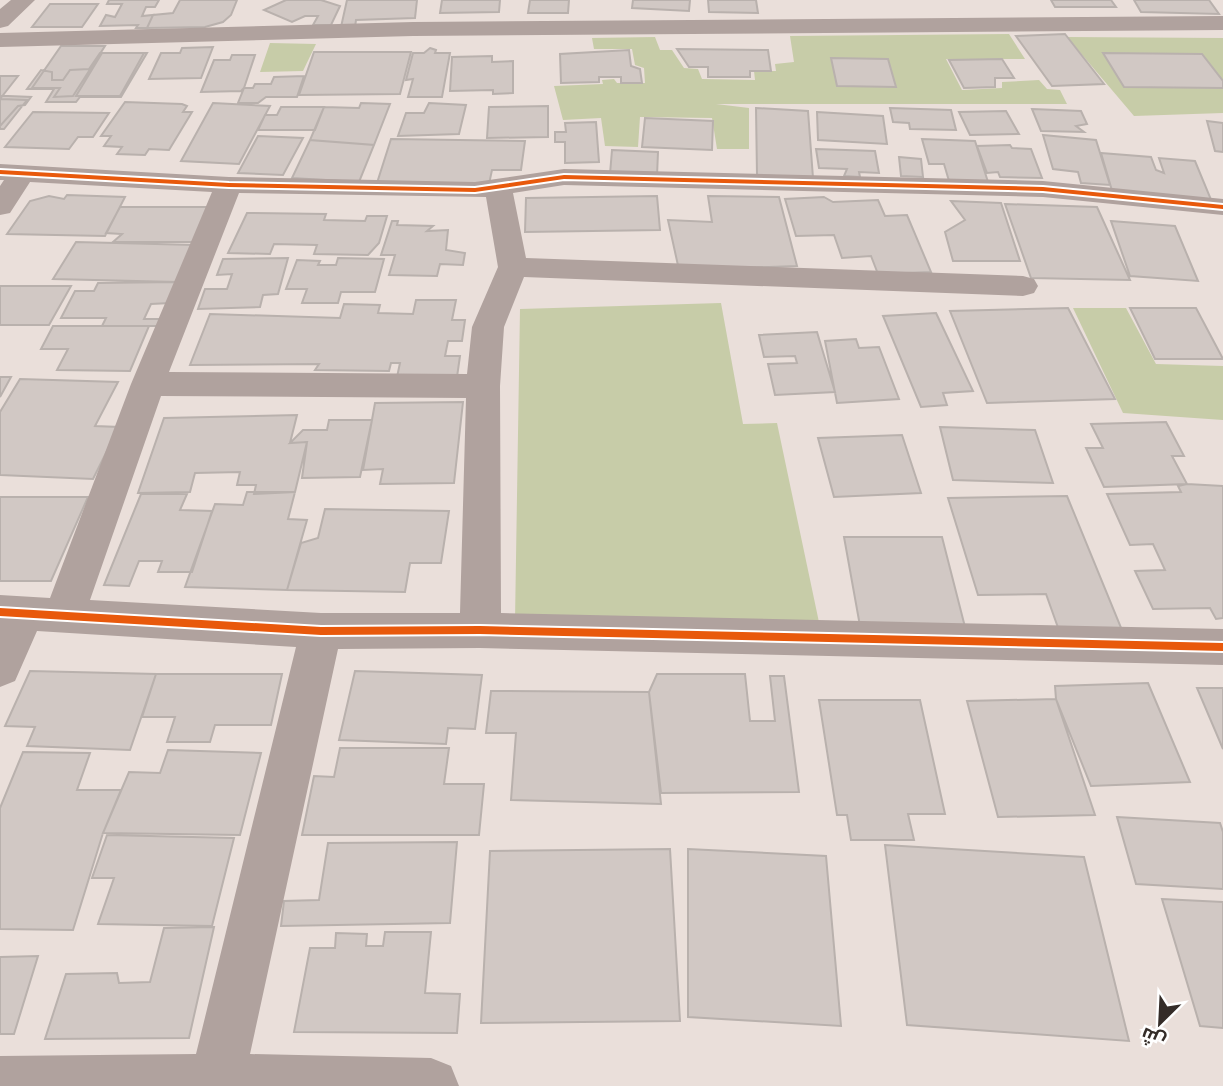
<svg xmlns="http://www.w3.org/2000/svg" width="1223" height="1086" font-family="Lato,Cairo,sans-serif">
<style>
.green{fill:#c7cca8}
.building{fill:#d1c8c4;stroke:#b9b1ad;stroke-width:2}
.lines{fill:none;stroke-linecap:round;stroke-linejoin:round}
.minor{fill:#b0a29e;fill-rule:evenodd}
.cycleway-casing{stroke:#fff;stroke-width:4}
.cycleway{fill:#e8590c;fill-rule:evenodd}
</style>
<rect width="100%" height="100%" fill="#eadfda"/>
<path class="green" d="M1009 34 1025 59H946L962 90 1002 88V82L1039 80 1047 89 1060 90 1067 104H716L749 108V149H717L712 118 640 117 638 147 605 146 601 118 563 120 554 86 603 84 602 80 614 79 617 83H645L644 68 635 65 632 49H594L592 38 655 37 660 50H672L684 68 698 69 702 79 755 80 754 71H776L775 64 794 62 790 36Z
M1067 37 1223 38V113L1134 116Z
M270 43 316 44 303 71 260 72Z
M721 303 743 424 777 423 820 627 515 621 520 309Z
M1073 308H1126L1156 364 1223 366V420L1123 413Z"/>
<path class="building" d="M109 0H159L155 7H146L142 16 153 15 147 28H136L138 25 100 26 106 15 115 17 122 4H107Z
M180 0H237L231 15 223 22 205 27 147 28 153 15 173 13Z
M286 0H321L340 6 331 25H313L318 16H305L292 22 264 10Z
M347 0H417L415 18 356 20 355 27H341Z
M442 0H500L499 12 440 13Z
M530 0H569L568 13H528Z
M633 0H690L689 11 632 8Z
M708 0H756L758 13 709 12Z
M1051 0H1111L1116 7H1055Z
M1134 0H1209L1219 14 1141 12Z
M50 4H98L82 27H32Z
M1065 34 1104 84 1052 86 1016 36Z
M61 46H105L73 96 54 97 60 88H32Z
M213 47 201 78 149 79 161 53H180L182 48Z
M430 48 436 50 435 53H450L442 97H408L413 79 406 80 413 53H424Z
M677 49 768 50 771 71H750V77H708V67H689Z
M629 50 631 66 640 69 642 83H621V77H599V82L561 83 560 54Z
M314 52H411L400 94 299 95Z
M100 53H147L121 97H80L76 102H46L54 89H27L41 70 52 72V80H63L70 70 89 69Z
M102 53H144L120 96H76Z
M1103 53 1202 54 1223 81V88L1124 87Z
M232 55H255L244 88 241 91 201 92 214 60H230Z
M492 56V62L513 61V93L493 94V90L450 91 452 57Z
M831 58 888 59 896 87 837 86Z
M1002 59 1014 78H995V87L964 88 949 60Z
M0 76H18L0 99Z
M304 76 297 97H266L258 103H238L244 88H253L255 84H271L274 77Z
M0 96H8L31 97 25 105 18 106 0 126Z
M0 99 27 100 4 129H0Z
M125 102 182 104 187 106 183 112H192L169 150 149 149 145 155 117 154 122 147 104 146 111 136H101Z
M213 103 270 106 239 164 181 161Z
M361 103 390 104 374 145 310 140 324 107 359 108Z
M429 103 466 105 459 134 398 136 406 113H424Z
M548 106V137L487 138 489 107Z
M281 107H324L315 130H258L265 115H277Z
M756 108 808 111 813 178 757 175Z
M890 108 951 110 956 130 910 129 909 123 893 122Z
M1032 109 1081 111 1087 124 1076 126 1084 132 1041 131Z
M1006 111 1019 134 970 135 959 112Z
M33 112 109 113 93 137H78L69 149 5 147Z
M817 112 883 116 887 144 818 140Z
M645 118 713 121 712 150 642 147Z
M1207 121 1223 123V152L1215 151Z
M596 122 599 162 565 163V142H555V132H566L565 123Z
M1043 135 1096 140 1110 185 1081 183 1078 172 1053 169Z
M258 136 303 138 283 175 238 173Z
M391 139 525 141 521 170H492L489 184 377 183Z
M922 139 975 141 988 182 949 181 944 164H929Z
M310 140 374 145 359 182 292 178Z
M1010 145 1012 148 1031 149 1042 178 1000 177 998 172 987 173 977 146Z
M816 149 875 151 879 173 859 172 860 177 844 176 847 169 819 168Z
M612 150 658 152 657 176 610 174Z
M1101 153 1151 157 1156 170 1164 173 1159 158 1195 161 1212 202 1113 194Z
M899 157 921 159 923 177 901 176Z
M67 195 125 197 105 236 7 234 30 201 49 196 64 199Z
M657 196 660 230 525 232 526 198Z
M708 196 779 197 797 266 679 270 668 220 712 222Z
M824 197 833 202 878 200 885 216 907 215 931 272 878 274 871 256 842 258 834 235 796 236 785 199Z
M951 201 1001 203 1020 261H953L945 232 965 220Z
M1005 204 1097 207 1130 280 1031 278Z
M120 207H211L195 242H113L122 234 106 233Z
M247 213 326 214 324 220 365 221 367 216H387L379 243 368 255 314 254 317 245 274 244 270 254 228 253Z
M392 221H398L397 225 433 226 427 231 448 230 446 250 465 253 463 265 440 264 437 276 389 275 395 255H381Z
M1111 221 1175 226 1198 281 1130 276Z
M76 242 195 245 178 282 53 279Z
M288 258 278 294 263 295 260 307 198 309 205 289H227L232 274 217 275 223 259Z
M338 258 384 259 375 292H341L338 303H302L307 289H286L297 260 320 261 318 265H336Z
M178 282 170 303 151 304 144 319H161L158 326H102L106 318H61L75 291H94L98 283Z
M0 286H71L49 325H0Z
M416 300H456L452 320H465L462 341H448L445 356H460L457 377H397L400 363H391L389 371 315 370 319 364 190 365 210 314 340 318 344 304 380 305 378 313 413 314Z
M1068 308 1115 399 987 403 950 311Z
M1130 308H1196L1223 359H1155Z
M936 313 973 391 943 393 947 405 921 407 883 316Z
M53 326H149L130 371 57 370 68 349H41Z
M817 332 835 392 775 395 768 364 797 363 795 356 764 357 759 335Z
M856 339 859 348 879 347 899 399 837 403 825 341Z
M0 377H11L0 397Z
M20 379 118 382 95 426 119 427 93 479 0 475V412Z
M463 402 454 483 380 484 383 469 363 470 375 403Z
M297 415 290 443 307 442 295 492 254 494 256 485H237L240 472 195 473 190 492 138 493 164 418Z
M329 420H372L360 477 302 478 307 442 290 443 303 430H327Z
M1166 422 1184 456H1172L1187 484 1104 487 1086 448H1103L1091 424Z
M940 427 1035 430 1053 483 953 480Z
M902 435 921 493 834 497 818 438Z
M1187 484 1223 486V618L1216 619 1210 608 1153 609 1135 571 1165 570 1153 544 1130 545 1107 494 1181 492 1178 486Z
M247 492H295L288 519 307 520 287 590 185 587 215 504 243 505Z
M141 494H187L180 510 212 511 192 572H158L162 561H139L129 586 104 585Z
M1067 496 1124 635 1061 636 1046 594 978 595 948 498Z
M0 497H88L51 581H0Z
M325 509 449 511 441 563H410L405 592 287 590 301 543 318 538Z
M844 537H942L965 627 860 626Z
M30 671 156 674 130 750 27 746 35 727 5 726Z
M355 671 482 675 475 729 448 728 446 744 339 740Z
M156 674H282L271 725H215L210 742H167L175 717H142Z
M657 674H745L750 721H775L770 676H784L799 792 661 793 649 692Z
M1148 683 1190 782 1091 786 1056 699 1055 686Z
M1197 688H1223V749Z
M491 691 649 692 661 804 511 800 516 733H486Z
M1056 699 1095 815 998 817 967 701Z
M819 700H920L945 814H908L914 840H851L847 815H837Z
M340 748H449L444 784H484L479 835H302L314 776 334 777Z
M168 750 261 753 240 835 103 833 129 772 160 773Z
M23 752 90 753 77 790H121L103 833 73 930 0 929V808Z
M1117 817 1220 823 1223 832V889L1136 884Z
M107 835 234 838 212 926 98 924 114 878H92Z
M457 842 450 923 281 926 284 901 319 900 328 843Z
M885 845 1084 857 1129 1041 907 1025Z
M670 849 680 1021 481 1023 490 851Z
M688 849 826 856 841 1026 688 1017Z
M1162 899 1223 902V1028L1200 1026Z
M214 927 189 1038 45 1039 66 974 117 973 119 983 150 982 164 928Z
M385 932H431L425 993 460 994 457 1033 294 1032 310 948H335L336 933 367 934 366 946H383Z
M38 956 14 1034H0V957Z"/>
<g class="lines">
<path class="minor" d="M11 0H35L8 26 0 28V9Z
M1223 16V30L413 36 0 47V33L413 22Z
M0 164 229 177 475 182 564 169 1043 181 1223 199V215L1043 197 564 185 513 193 526 258 1023 276 1034 279 1038 286 1034 293 1023 296 524 277 504 327 500 386 501 613 1223 629V665L480 648 338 649 250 1054 431 1058 451 1066 459 1086H0V1056L196 1054 296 647 37 631 15 681 0 687V595L50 598 131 384 212 192 30 182 10 213 0 215V186L4 180H0ZM239 193 486 197 498 267 472 327 467 374 169 372ZM161 396 466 398 460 613H321L90 600Z"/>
<g class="cycleway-casing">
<path id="cycleway" d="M0 170 229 183 475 188 564 175 1043 187 1223 205V209L1043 191 564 179 475 192 229 187 0 174Z
M0 608 321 627 480 626 1223 643V651L480 634 321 635 0 616Z"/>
</g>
<use href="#cycleway" class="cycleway"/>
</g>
<g transform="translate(1160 1023) rotate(204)" stroke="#ffffff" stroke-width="5" paint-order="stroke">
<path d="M0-5L12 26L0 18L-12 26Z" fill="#342c28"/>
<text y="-10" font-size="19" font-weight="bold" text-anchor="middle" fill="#342c28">ش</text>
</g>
</svg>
